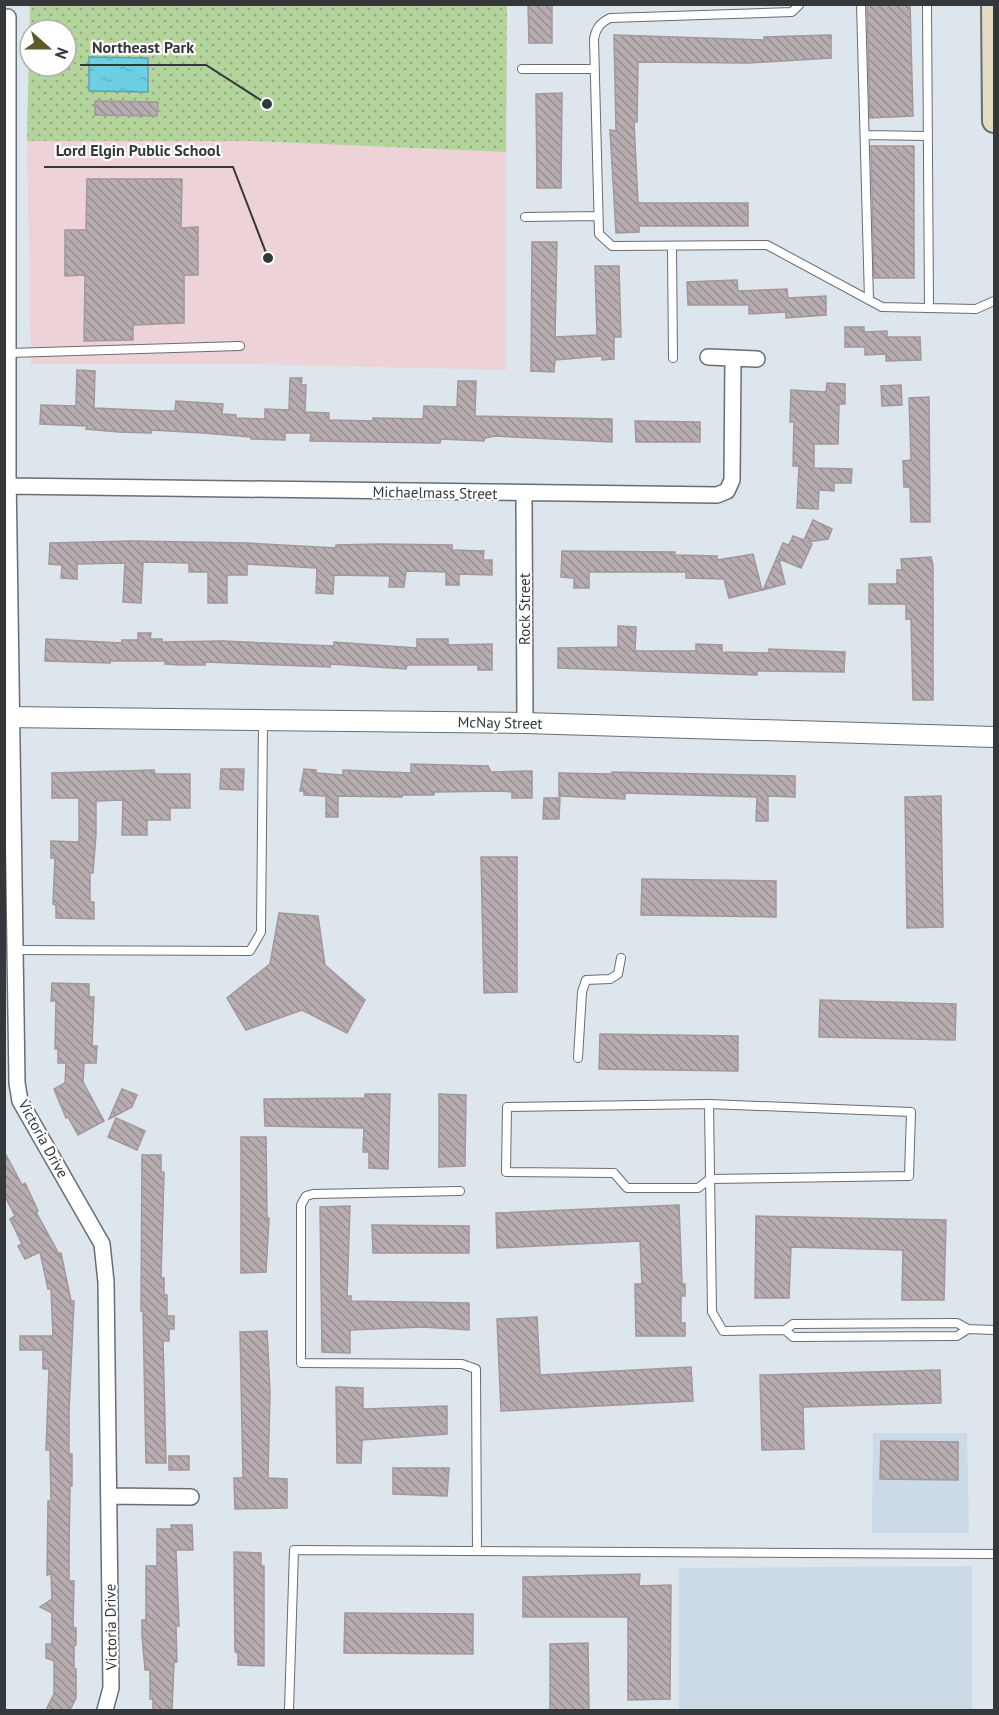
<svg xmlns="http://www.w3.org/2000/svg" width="999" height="1715" font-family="'PT Sans',sans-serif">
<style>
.built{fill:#ccd9e7}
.education{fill:#edd2d7}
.grass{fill:url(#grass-dots);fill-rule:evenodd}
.water{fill:url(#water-ripples);stroke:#5ca2b1;stroke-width:1.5}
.building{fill:url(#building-back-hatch);stroke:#a2979b;stroke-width:1.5}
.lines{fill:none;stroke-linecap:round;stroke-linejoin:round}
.service-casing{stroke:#676e75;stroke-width:10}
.minor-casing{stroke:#676e75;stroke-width:18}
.tertiary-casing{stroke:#676e75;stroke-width:22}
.secondary-casing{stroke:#676e75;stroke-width:26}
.service{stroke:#fff;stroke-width:8}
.minor{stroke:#fff;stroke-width:15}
.tertiary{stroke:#fff;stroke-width:20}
.secondary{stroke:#e4dcc2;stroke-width:22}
.labels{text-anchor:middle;stroke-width:4.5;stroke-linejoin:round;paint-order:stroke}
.street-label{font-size:15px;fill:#35383b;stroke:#fff}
.leader{fill:none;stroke:#35383b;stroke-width:2}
.callout-dot{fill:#35383b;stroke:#fff;stroke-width:2}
.callout-label{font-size:16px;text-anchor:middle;font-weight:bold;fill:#35383b;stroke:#fff;stroke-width:4.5;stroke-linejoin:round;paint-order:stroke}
</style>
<defs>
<pattern id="grass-dots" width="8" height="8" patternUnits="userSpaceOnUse" patternTransform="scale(1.5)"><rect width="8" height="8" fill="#b3d49b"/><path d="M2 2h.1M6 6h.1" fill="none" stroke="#92ad80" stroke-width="1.8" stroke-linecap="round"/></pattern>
<pattern id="water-ripples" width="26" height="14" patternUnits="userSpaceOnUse" patternTransform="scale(1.5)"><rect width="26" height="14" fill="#6dcfe3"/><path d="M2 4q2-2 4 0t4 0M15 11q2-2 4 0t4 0" fill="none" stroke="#5fb2c4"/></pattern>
<pattern id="building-back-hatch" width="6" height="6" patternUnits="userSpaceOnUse" patternTransform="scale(1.5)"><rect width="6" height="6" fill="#b8adb1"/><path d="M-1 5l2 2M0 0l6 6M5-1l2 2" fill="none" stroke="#968e91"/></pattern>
</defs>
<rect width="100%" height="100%" fill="#dde5ed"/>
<path class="built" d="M873 1433H967L969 1533H872Z
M972 1566V1710H679V1568Z"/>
<path class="education" d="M27 141H252L506 152V370L252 364H31Z"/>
<path class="grass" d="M30 5H507L506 152 252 141H27ZM30 30H66V66H30Z"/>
<path class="water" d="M89 57 148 58V92L89 91Z"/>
<path class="building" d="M528 4H552V43H529Z
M867 4H910L913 116 870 118Z
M614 35 765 40 764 37 831 35V58L749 63 638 62 637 122H634L638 203H748V226H639V232L616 233 610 130 616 131Z
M562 93 561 188H537L536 94Z
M95 101 158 102 157 116 95 115Z
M871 146H914V278H874Z
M87 179H182L181 228 198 227V275H184V323L133 325V340L84 341 85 275 65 276V230H86Z
M532 242H557L555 337 597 335 595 266H619L621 337H614V359L602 360V356L555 360 554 372 531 371Z
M737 280 738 291 787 289 788 298 826 296V315L786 318V312L749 314V305H688L687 282Z
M845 327H864V332L887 331V337H920L921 360 886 361V354L865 355V347H845Z
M77 370 95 371 94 408 162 411H175L176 401 223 404 222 414 236 415V418L265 419V409L289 410 290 378H302L301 385H306L305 412 329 413V420L373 421V418L423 419 424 406 457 407 458 381H476L475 416 612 419V442L495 436 485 438 484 441 441 439 440 443 310 441 311 433H285V440L251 439V437L204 433 151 430V433L119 432 86 429 87 426 40 424 41 405 76 406Z
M827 383 845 384V404H839L838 444H814V468L852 469 851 483H834V491L819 490 818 509 797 508 799 466H793L794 422H790L791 390 826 392Z
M901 385 902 405 882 406 881 386Z
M929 397 930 522H911L910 487H904L903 461 911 460 909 398Z
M635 421 700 422V442H636Z
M813 520 832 529 828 539 808 542 812 544 801 568 779 559 785 584 763 590 783 543 789 545 793 536 804 540Z
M131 541 247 543 336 548V545L380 544 452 545V550L484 551 483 560H492V575L459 574V585H446V572L406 571 404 587H389L390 576 334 575 333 594 316 593 317 568 247 564V575H227V603H208V572H189V563L143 562 141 603 123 602 125 563 77 564V579L61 578 62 565 49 564 50 543Z
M562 551 675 552V555L717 556V560L753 554 762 590 729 598 724 579 686 578V572H589V588H574V578L561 577Z
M931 557 933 565V700H913L911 619H906V604H869V584H897V570H902L901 559Z
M618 626 636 627 635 651H696V644L722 645V652L769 653V649L845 652 844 672 757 671V675L558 668V648L618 647Z
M138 633H151L150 639H162V642L223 641 334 646V642L417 648V639H448V645L492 644V670H478V665H407L406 669 331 664 330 667 205 662V665H181L165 664V661H110V663L45 661 46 639 122 643V640H138Z
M411 764 488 766 491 772 532 771V798H512V792L504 791 434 792V795H402V797L338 796V817H326V796L304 795V791H300L304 769 316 770V773L343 775V770L411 773Z
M221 769H244L243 790 220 789Z
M154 770 155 774H190V808H170V820H147V835H122L123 800 96 801V834L93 873H90V902H94V919L56 918V905L53 904 55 858H51V841L79 842V798H52V773Z
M612 772 795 776V797L768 796V821H756L757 797 625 793V799L559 796V773L611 774Z
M941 796 943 927 907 928 905 797Z
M544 798H560L559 819H543Z
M481 857H517V992L484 993Z
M642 879 776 881V917L641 915Z
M279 913 318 916 325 965 365 1000 347 1033 302 1010 246 1030 227 998 270 964Z
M52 983 89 984V997H94L92 1046H97L96 1063H84L83 1082 104 1121 78 1135 68 1117 66 1118 54 1089 65 1083 66 1063H58V1049H55L56 1001H51Z
M820 1000 956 1004 955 1040 819 1037Z
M600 1034 738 1036V1071L599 1069Z
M122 1089 137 1095 132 1107 109 1119Z
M365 1094H390L388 1169 369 1168V1152H363L364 1128 265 1126 264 1099 365 1098Z
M439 1094 466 1095 465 1166 439 1167Z
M116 1118 145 1131 137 1150 108 1137Z
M241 1137H266L267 1218H269L266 1272 241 1273Z
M4 1151 22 1185 25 1183 38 1211 36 1212 59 1254 61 1253 71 1301H74L69 1411V1454H72V1486H70L69 1548V1581H74L73 1627 76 1628V1645H74V1669H76V1698L70 1710H46L54 1694V1661L46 1658V1644H52V1613L40 1607 52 1599 51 1574 47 1575 48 1501H51L50 1450H46L49 1369H43V1350H20V1336H53L51 1289H48L40 1252 25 1259 18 1246 22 1244 10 1219 15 1216 4 1194Z
M142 1155H161V1172H164L161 1278H164V1295H167V1316H174V1329H169V1341H163L166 1463H146L143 1311H141Z
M679 1205 682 1284H685V1296H681V1323H685V1336H636L635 1284H642L640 1241 497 1248 496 1213Z
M350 1206 347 1296H351V1301L469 1303V1330L423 1327 350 1330V1353L322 1352 320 1207Z
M756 1216 946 1220 944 1300H902L903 1250 791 1247 789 1298H755Z
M372 1225 469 1226V1253H373Z
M537 1317 540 1375 691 1367 693 1401 501 1411 497 1319Z
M267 1331 270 1392 268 1478 287 1479V1508L235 1509 234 1478H243L240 1332Z
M940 1370 941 1403 803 1407 804 1449 762 1450 760 1375Z
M336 1387 363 1388V1409L447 1406V1434L362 1440 361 1463H337Z
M881 1441 958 1442V1480L880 1479Z
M169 1456H189V1470H169Z
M393 1468H449L447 1496 393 1494Z
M171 1525H192L193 1550H176L179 1626H176L177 1662H174L172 1710H153V1699H150V1670H145L142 1636V1620H146V1566H157V1529H172Z
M234 1552 261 1553V1566H264V1666L238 1665V1653L235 1652Z
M640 1574 639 1586 671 1585 670 1699 628 1700V1617H523V1577Z
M345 1613 473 1614V1654L344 1653Z
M588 1643 589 1710H550V1644Z"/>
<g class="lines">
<g class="service-casing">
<path id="service" d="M800 4 792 12 610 18C600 23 596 28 594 39L599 234 612 246 767 245 882 307 976 309 994 301
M861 4 869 300
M927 4 929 308
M522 69H595
M865 135 928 136
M525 217 597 216
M672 247 673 358
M9 353 240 346
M15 950 250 951 261 932 263 722
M578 1058 582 992 586 980 610 979 618 974 621 958
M709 1104 911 1112 909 1176 710 1179 698 1188H627L614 1173 506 1172 507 1107Z
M709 1104 712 1312 723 1331 785 1330 793 1324 957 1323 968 1329 994 1330
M460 1191 313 1194 306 1196 301 1205V1363L462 1364 476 1369 477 1551
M785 1330 793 1337 957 1336 968 1329
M289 1710 294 1550 994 1554"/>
</g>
<g class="minor-casing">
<path id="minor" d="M8 17V473L17 1083 20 1101 102 1244 106 1282 111 1688 105 1710
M708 357 757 359
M8 486 717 495 727 491 732 480 733 358
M524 494 525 723
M109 1496 191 1497"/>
</g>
<g class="tertiary-casing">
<path id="tertiary" d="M4 717 525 723 994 737"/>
</g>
<g class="secondary-casing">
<path id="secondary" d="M993 4 994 121"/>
</g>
<use href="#service" class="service"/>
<use href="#minor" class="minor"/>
<use href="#tertiary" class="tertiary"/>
<use href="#secondary" class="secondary"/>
</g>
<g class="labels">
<g class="street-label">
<text transform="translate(435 493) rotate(1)" y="5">Michaelmass Street</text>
<text transform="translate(525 609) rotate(-90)" y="5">Rock Street</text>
<text transform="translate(500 723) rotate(1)" y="5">McNay Street</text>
<text transform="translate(43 1139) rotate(61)" y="5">Victoria Drive</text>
<text transform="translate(111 1627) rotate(-91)" y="5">Victoria Drive</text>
</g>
</g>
<path class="leader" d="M267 104L206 65H80M268 258L233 167H44"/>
<g class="callout-dot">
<circle cx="267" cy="104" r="6"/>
<circle cx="268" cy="258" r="6"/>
</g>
<g class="callout-label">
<text x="143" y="53">Northeast Park</text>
<text x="138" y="156">Lord Elgin Public School</text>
</g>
<rect width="999" height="1715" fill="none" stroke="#35383b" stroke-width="12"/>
<g transform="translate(48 48) rotate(111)"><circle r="28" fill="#ffffff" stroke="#aeafb1" stroke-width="1.5"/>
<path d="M0-4.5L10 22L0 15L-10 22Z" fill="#5a5b28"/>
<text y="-9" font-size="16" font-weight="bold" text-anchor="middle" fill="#35383b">N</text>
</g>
</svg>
